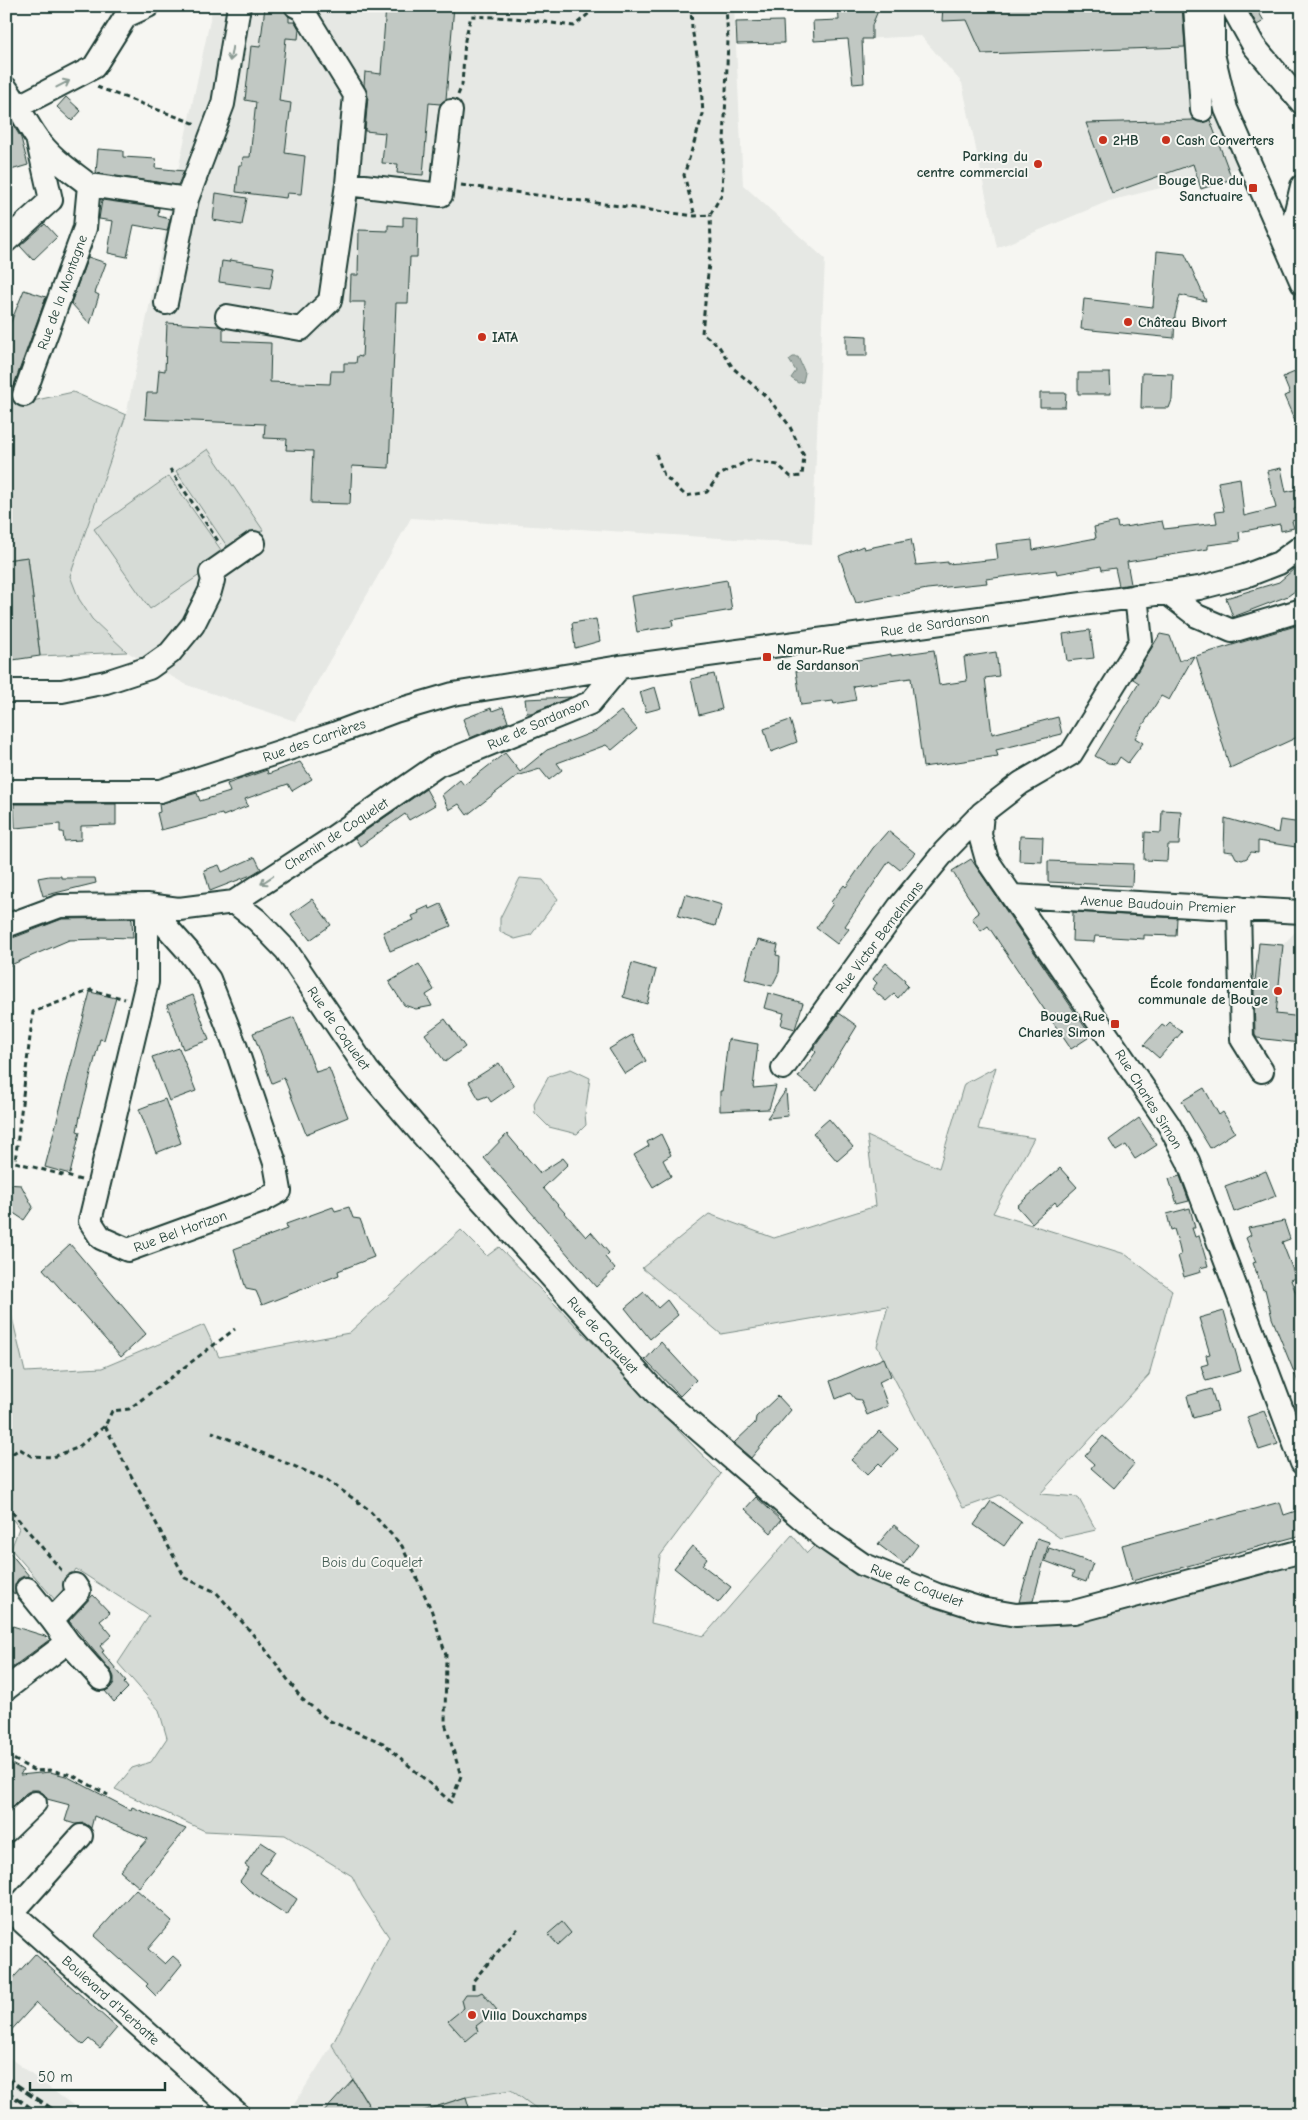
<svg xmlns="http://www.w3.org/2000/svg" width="1308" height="2120" font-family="'Comic Neue',sans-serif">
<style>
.built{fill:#e6e8e4}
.green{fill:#d6dbd6;stroke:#7a8c85}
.water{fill:#aab3ae;stroke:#72847d}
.building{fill:#c1c8c3;stroke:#1f3d34}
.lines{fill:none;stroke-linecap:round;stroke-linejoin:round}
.minor-casing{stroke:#1f3d34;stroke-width:26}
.path{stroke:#1f3d34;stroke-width:3;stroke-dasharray:5 4;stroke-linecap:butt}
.minor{stroke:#f6f6f2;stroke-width:22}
.rail{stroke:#1f3d34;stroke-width:4;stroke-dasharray:8 4;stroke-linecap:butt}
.oneway{stroke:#8a9a93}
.poi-dot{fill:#c8321e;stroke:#f6f6f2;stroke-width:2}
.labels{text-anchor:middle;stroke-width:4;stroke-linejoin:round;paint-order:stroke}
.poi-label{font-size:14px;font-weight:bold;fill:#1f3d34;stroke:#f6f6f2;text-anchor:start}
.street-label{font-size:14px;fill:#1f3d34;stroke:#f6f6f2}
.park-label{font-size:14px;fill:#445d54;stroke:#f6f6f2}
</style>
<rect width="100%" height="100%" fill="#f6f6f2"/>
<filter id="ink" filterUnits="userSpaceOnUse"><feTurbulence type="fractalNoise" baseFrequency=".02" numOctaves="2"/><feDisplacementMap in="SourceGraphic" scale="10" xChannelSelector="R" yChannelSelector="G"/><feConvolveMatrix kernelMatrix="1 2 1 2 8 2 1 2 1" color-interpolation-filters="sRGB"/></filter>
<g filter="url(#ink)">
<path class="built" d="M213 6H734L743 185 825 259 812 544 411 518 295 721 187 685 127 652 92 619 79 599 70 576 126 415Z
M839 6H1213L1240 168 1109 201 997 248 962 83 921 36 841 40Z
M1295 932 1302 933V1043L1249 1037 1259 943 1283 945Z
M332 2045 353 2080 426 2110 466 2097 511 2090 544 2114H288Z
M6 2055 40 2081 85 2114H25L6 2102Z"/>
<path class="green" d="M73 392 126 415 70 576 79 599 92 619 127 652 40 656 28 557 6 560V395L19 404Z
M208 449 263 530 231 552 176 471Z
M169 476 226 557 150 609 94 529Z
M520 878 543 880 558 899 531 935 515 939 500 932V918Z
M996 1067 978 1129 1034 1138 993 1213 1125 1254 1172 1290 1149 1375 1040 1494 1078 1497 1096 1530 1060 1538 1000 1495 963 1508 877 1346 888 1306 721 1334 642 1268 709 1214 774 1238 876 1206 867 1136 939 1168 964 1084Z
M571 1069 590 1078 585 1114 586 1125 577 1134 549 1127 535 1113 534 1103 549 1076Z
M461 1230 487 1256 499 1247 721 1474 660 1556 651 1623 704 1636 792 1535 807 1553 823 1537 1016 1615 1302 1551V2114H544L511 2090 466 2097 426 2110H372L332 2045 389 1937 362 1896 352 1876 285 1835 205 1831 115 1789 132 1768 151 1762 167 1738 159 1710 118 1663 149 1616 76 1569 56 1601 11 1549 19 1528 6 1510V1308L10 1309 25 1372 102 1368 204 1325 219 1357 349 1333Z"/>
<path class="water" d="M793 357H798L805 373 803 382 798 383 791 378 796 371 789 360Z"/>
<path class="building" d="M386 6H454L446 99 440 104 429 103 423 175 397 173 398 164 382 163 385 133 365 131 368 96 364 85 365 72 381 74Z
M838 6H880L872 25V39H862L864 83 853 84 848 39 814 41 813 21 839 20Z
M943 6H1182L1185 47 982 54 967 20 942 21Z
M1247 6H1255L1264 21 1257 25Z
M265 7 284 9 289 17V22H295L299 29 298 39 286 38 279 101 291 103 285 153 305 156 301 194 287 193 286 198 236 192 239 165H242L243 157H250L256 102 245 100 251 46 260 47Z
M783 21 784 43 737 44 736 22Z
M66 97 81 111 72 121 57 107Z
M6 113 21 138 28 165 11 170 6 155Z
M1194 120 1202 123 1210 120 1232 179 1201 189 1193 164 1112 193 1086 123Z
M98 149 123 151V157L156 159 155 168 184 171 178 185 96 173Z
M216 193 247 198 242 225 213 220Z
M102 200 159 208 158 216 170 219 167 231 134 225 127 257 108 253 113 221 99 219Z
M403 217 418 218 417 257H410L408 303H396L389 468 352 466 350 504 311 503 313 451 286 450 287 439 264 438 265 424 145 419 147 393H157L159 370 165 371 167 323 218 326 223 328V341L271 343 270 382 330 384 331 371H344V363H356L357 356 362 357 365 302H350L351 275H358L359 230 388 231V225L403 226Z
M45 224 57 237 33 260 20 246Z
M1157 251 1185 254 1206 301 1180 295 1175 315 1174 338 1081 329 1084 299 1153 307Z
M88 257 106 263 95 293 99 295 90 324 71 303Z
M230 260 274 267 270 289 219 282 222 261 229 262Z
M24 290 46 297 12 390V400L9 410 6 409V334Z
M846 335 867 336V356H846Z
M1302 369V437L1284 396 1290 394 1283 377Z
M1078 373H1110L1111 394H1078Z
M1142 373 1173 374 1172 400 1169 408H1141Z
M1040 393H1066L1065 407H1040Z
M1281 468 1286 492 1298 489 1302 506 1294 509 1296 520 1292 521 1294 528 1281 531 1280 524 1239 532 1240 541 1208 545V549L1127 562 1131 584 1119 586 1115 568 1102 570 1101 566 1057 574 1056 570 986 579 987 583 927 589 856 603 839 556 863 546 864 549 911 539 916 565 948 562V564L998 559 996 544 1032 540 1033 550 1096 538 1094 527 1117 522 1118 528 1162 521 1164 529 1217 523 1215 512 1224 511 1218 482 1240 478 1244 516 1276 508 1267 471Z
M28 557 40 656 6 661V560Z
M1302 562V586L1288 596 1233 617 1226 598 1279 582Z
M727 580 732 610 672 620 673 626 637 632 631 596Z
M596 619 600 641 575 648 572 623Z
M1302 624V735L1230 768 1196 656Z
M1090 630 1094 658 1067 661 1063 634Z
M1160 634 1170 636 1179 661 1194 656 1169 700 1161 696 1135 738 1143 743 1128 763 1120 757 1116 764 1108 763 1095 756 1139 683 1133 679Z
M934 650 939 685 967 681 964 657 996 652 999 676 985 678 992 734 1058 717 1062 734 996 750 998 756 923 767 911 678 853 686 856 700 834 704 833 701 801 705 796 671 891 654V656Z
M714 674 722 709 699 715 691 679Z
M655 687 661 708 646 712 640 692Z
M571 697 531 713H527L525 699Z
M503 707 508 722 470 738 463 719 491 708 492 711Z
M621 711 637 729 612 750 606 745 557 763 562 770 549 780 540 769 517 776 467 815 459 804 449 810 442 795 460 780 464 785 505 753 520 772 547 750 596 731Z
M790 720 797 742 771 752 764 729Z
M300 762 312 779 292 791 288 784 245 799 248 806 223 816 222 814 161 830 157 813 160 812 159 804 197 793 200 801 230 792 227 784 267 770 268 774Z
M426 789 435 805 409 820 405 814 360 846 355 838Z
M14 804H116V825L81 826V840L64 841 63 832H60V824L15 828Z
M1162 810 1181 811 1179 845H1168L1167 861 1144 860 1145 832 1161 833Z
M1225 818 1278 833 1280 820 1302 823V848L1258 841V853L1251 852 1247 858 1242 860 1236 858 1233 852 1224 851Z
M888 831 915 853 900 870 889 861 845 926 849 929 837 944 816 928 833 904 831 902 844 885 846 887 873 848Z
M1020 836 1043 837 1042 862 1019 861Z
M255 857 261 869 251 875 210 891 204 870 219 865 222 872Z
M971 859 1091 1036 1071 1049 988 926 981 931 972 918 979 913 952 871Z
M1048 861 1133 864 1132 886 1048 882Z
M49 876H61V878H95L96 883 43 896 38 878Z
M685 894 722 905 715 926 678 916Z
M312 899 331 925 310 940 291 914Z
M441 904 451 926 390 951 383 932 414 920 412 916 419 913 418 911 429 906 430 909Z
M1073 912 1177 918 1176 936 1144 935V939L1095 936 1094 942 1072 941Z
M130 918 132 920 133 938 99 937 100 939 69 940 6 967V940L18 936 62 919Z
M758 940 778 945 776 955 780 956 779 972 772 986 745 979 753 949H755Z
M1259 943 1283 945 1276 1014 1302 1017 1300 1043 1257 1038 1255 1035 1254 991Z
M632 963 656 970 647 1004 623 997Z
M886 963 905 980 904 982 908 986 898 998 894 994 886 1001 872 989 877 983 873 979Z
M419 964 434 990 426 995 432 1006 416 1009 404 1005 389 982Z
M90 992 116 998 104 1040 100 1039 80 1116 77 1131 80 1132 70 1174 45 1167Z
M768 993 803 1003 795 1029 781 1025 784 1013 764 1008Z
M193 995 209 1040 183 1049 167 1005Z
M839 1013 857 1026 817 1091 798 1077 816 1052 813 1049Z
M294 1017 316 1072 329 1068 348 1117 306 1134 284 1078 272 1083 253 1033Z
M445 1019 465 1047 445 1062 425 1034Z
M1170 1022 1182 1032 1159 1058 1144 1045 1162 1025 1165 1027Z
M632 1035 646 1061 625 1074 609 1049Z
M728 1039 758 1044 753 1088 776 1086 769 1109 720 1111V1091H722Z
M179 1048 196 1091 169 1101 152 1057Z
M499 1063 514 1086 491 1102 487 1096 479 1099 469 1082Z
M1204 1088 1219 1115 1223 1112 1235 1132 1210 1148 1182 1101Z
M786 1090 788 1116 767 1118Z
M165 1099 181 1143 156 1153 139 1109Z
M1139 1118 1157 1145 1135 1159 1126 1145 1116 1151 1109 1140Z
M829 1119 853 1147 837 1161 813 1133Z
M507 1134 540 1173 563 1158 568 1164 543 1188 586 1237 591 1232 609 1253 605 1257 615 1269 596 1287 484 1158Z
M661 1134 671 1155 663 1160 671 1176 653 1187 634 1155 649 1146 647 1142Z
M1060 1168 1077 1187 1057 1205 1055 1202 1032 1223 1017 1206Z
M1266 1171 1276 1196 1234 1212 1225 1186Z
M1180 1176 1189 1201 1177 1204 1169 1179Z
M6 1184 21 1185 33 1207 24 1220 6 1208Z
M333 1207 335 1211 349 1207 353 1218 360 1219 374 1257 338 1271 339 1275 262 1305 256 1291 246 1289 234 1249 287 1229 286 1224Z
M1190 1208 1195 1228H1192L1195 1237 1199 1236 1208 1266 1200 1268 1201 1272 1184 1277 1178 1256 1181 1255 1178 1242 1174 1229 1171 1230 1167 1214Z
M1284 1221 1290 1239 1282 1242 1296 1278 1291 1280 1302 1309V1387H1300L1272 1318 1265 1289 1263 1290 1253 1263 1256 1262 1246 1238 1251 1235 1248 1228Z
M70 1244 146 1334 121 1357 43 1269Z
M644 1292 658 1308 667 1300 678 1315 650 1339 625 1308Z
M1224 1311 1241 1371 1206 1381 1201 1366 1208 1364 1206 1355 1210 1354 1199 1318Z
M661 1342 696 1380 680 1396 645 1360Z
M884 1358 891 1376 879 1382 888 1406 867 1415 861 1400 855 1399 850 1393 836 1399 830 1381Z
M1211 1389 1218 1411 1193 1418 1187 1396Z
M778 1396 791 1410 751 1458 734 1443 755 1423 756 1417Z
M1264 1411 1278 1444 1259 1450 1247 1417Z
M879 1431 898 1449 882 1466 879 1463 867 1475 851 1460Z
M1103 1436 1134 1464 1114 1488 1091 1468 1094 1464 1085 1456Z
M756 1497 781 1520 771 1533 745 1509Z
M991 1501 1021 1522 1004 1546 974 1525Z
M1280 1502 1284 1515 1302 1509V1535L1132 1581 1122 1545Z
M894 1525 918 1545 904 1564 878 1544Z
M1037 1538 1049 1542 1033 1601 1019 1602Z
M692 1546 707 1558 702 1565 731 1587 718 1603 674 1568Z
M6 1548 30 1577 24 1576 18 1579 15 1585V1595L6 1584Z
M1049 1548 1093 1563 1086 1582 1072 1577 1074 1572 1045 1561Z
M93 1595 110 1613 100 1621 112 1635 100 1646 104 1651 102 1652 126 1681 124 1683 128 1688 114 1702 105 1691 110 1688 114 1683V1677L111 1671 69 1621Z
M6 1624 45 1636 49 1640 6 1672Z
M6 1761 23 1770 20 1775 50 1772 66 1776 131 1810 132 1807 186 1829 139 1887 120 1871 148 1839 94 1816 91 1828 84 1823 75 1824 65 1821 70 1805 47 1799 44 1794 38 1790H32L26 1793 12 1807 6 1802Z
M261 1842 275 1851 260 1873 297 1899 287 1915 249 1890 240 1881 249 1868 245 1865Z
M136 1889 172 1921 148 1949 165 1964 173 1956 182 1964 156 1996 146 1986 148 1984 94 1936Z
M562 1922 571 1933 558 1945 548 1934Z
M35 1954 117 2028 100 2048 89 2039 83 2045 36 2003 6 2036V1986Z
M482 1992 497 2010 476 2026 478 2031 466 2041 448 2021 464 2008 462 2000 466 1994H478Z
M353 2080 374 2114H322Z
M466 2097 471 2114H423V2111Z"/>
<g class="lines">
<g class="minor-casing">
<path id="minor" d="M1195 6 1202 110
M1213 6V54L1226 109 1302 283
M1234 6V10L1254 46 1302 103
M6 88C18 104 26 123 37 138 50 157 71 171 89 185L85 228 24 395
M19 106 94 67 126 16 148 6
M347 184 441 195 451 111
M89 185 187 199
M6 241 51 200 37 138
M1287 248 1302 186
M166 303 187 199 223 104 239 6
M227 316 301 329 330 301 347 184 355 95 302 9 296 6
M1166 592 1197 616 1232 631 1302 610
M6 691H62L106 682 149 668 170 653 193 625 210 591 213 580 211 573 254 543
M6 791H160L331 735 395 711 453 694 620 667 1199 588 1245 576 1279 563 1302 546
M982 813 980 835 987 860 1169 1125 1188 1161 1302 1463
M1013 896 1302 912
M234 902 325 843 438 765 590 703 620 667
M147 905 188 951 209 979 235 1045 275 1163 280 1191 260 1202 128 1250 101 1238 90 1221 147 982Z
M1239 908 1242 1039 1262 1071
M6 926 60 906 147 905 179 909 234 902 257 920 286 950 368 1071 421 1133 657 1394 823 1537 862 1564 937 1595 981 1609 1016 1615 1074 1612 1302 1551
M783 1068 899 907 945 851 982 813 1021 783 1071 754 1141 641 1136 596
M27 1589 52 1620
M68 1642 101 1679
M6 1689 68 1642 52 1620 79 1591 75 1585
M6 1831 35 1803
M6 1907 238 2114
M13 1912 81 1836"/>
</g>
<path class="path" d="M691 6 692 29 700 70 703 114 684 175 695 216
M97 87 196 124
M458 95 462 85 465 40 471 16 515 18 574 26 598 6
M461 185 695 216 710 215 722 194 728 40 726 6
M656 454 664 475 686 496 707 492 719 475 750 460 778 465 791 477 802 476 804 456 789 425 768 398 733 368 718 345 702 333 711 243 710 215
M170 469 220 544
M81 1180 15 1162 33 1012 91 990 125 999
M105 1426 185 1578 216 1592 263 1646 302 1699 330 1721 383 1743 451 1802 461 1776 445 1723 446 1655 431 1609 402 1546 368 1509 327 1480 212 1432
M6 1479 10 1455 20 1449 31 1456 53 1457 77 1448 105 1426 112 1411 129 1409 235 1329
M6 1505 63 1572
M6 1755 35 1771 50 1770 72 1775 108 1795
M473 1989V1981L518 1928"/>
<use href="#minor" class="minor"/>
<path class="rail" d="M6 2078 59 2114
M6 2091 39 2114"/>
</g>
<defs><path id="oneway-shaft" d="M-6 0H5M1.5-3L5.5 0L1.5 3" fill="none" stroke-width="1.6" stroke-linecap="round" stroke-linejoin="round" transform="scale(1.25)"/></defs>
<g class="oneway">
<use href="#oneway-shaft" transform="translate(231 54) rotate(100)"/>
<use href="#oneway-shaft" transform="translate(63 84) rotate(-27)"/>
<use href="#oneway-shaft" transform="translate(267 880) rotate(146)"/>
</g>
</g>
<g class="poi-dot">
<circle cx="1103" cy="140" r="5"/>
<circle cx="1166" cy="140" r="5"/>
<circle cx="1038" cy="164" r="5"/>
<rect x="1248" y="183" width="10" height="10" rx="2.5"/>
<circle cx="1128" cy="322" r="5"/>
<circle cx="482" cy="337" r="5"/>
<rect x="762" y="652" width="10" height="10" rx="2.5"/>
<circle cx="1278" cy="991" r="5"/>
<rect x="1110" y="1019" width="10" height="10" rx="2.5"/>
<circle cx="472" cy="2015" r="5"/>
</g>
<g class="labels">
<g class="poi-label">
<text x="1113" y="145">2HB</text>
<text x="1176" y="145">Cash Converters</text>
<text x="1028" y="161" text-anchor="end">Parking du<tspan x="1028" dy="16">centre commercial</tspan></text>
<text x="1243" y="185" text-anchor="end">Bouge Rue du<tspan x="1243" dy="16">Sanctuaire</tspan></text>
<text x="1138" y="327">Château Bivort</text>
<text x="492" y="342">IATA</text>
<text x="777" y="654">Namur Rue<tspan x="777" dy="16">de Sardanson</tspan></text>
<text x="1268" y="988" text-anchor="end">École fondamentale<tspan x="1268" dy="16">communale de Bouge</tspan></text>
<text x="1105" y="1021" text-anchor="end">Bouge Rue<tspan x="1105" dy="16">Charles Simon</tspan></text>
<text x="482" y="2020">Villa Douxchamps</text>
</g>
<g class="street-label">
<text transform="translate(62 292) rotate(-70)" y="5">Rue de la Montagne</text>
<text transform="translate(935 624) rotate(-8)" y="5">Rue de Sardanson</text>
<text transform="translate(538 723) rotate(-24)" y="5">Rue de Sardanson</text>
<text transform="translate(314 740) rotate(-19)" y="5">Rue des Carrières</text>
<text transform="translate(336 834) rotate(-33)" y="5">Chemin de Coquelet</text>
<text transform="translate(1158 904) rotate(3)" y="5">Avenue Baudouin Premier</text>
<text transform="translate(879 937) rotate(-53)" y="5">Rue Victor Bemelmans</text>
<text transform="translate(339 1028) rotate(55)" y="5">Rue de Coquelet</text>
<text transform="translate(1149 1099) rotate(58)" y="5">Rue Charles Simon</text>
<text transform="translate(180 1231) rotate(-20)" y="5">Rue Bel Horizon</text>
<text transform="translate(603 1335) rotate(48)" y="5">Rue de Coquelet</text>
<text transform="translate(917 1585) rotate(21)" y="5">Rue de Coquelet</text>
<text transform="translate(111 2000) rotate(42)" y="5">Boulevard d'Herbatte</text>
</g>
<g class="park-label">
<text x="372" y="1567">Bois du Coquelet</text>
</g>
</g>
<rect width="1308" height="2120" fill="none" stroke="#f6f6f2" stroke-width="25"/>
<rect x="12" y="12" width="1283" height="2095" fill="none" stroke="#1f3d34" stroke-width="2" filter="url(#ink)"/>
<path d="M30 2082v8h135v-8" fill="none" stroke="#1f3d34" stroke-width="2.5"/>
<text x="38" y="2082" font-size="15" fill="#1f3d34" stroke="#f6f6f2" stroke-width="4" paint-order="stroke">50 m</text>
</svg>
